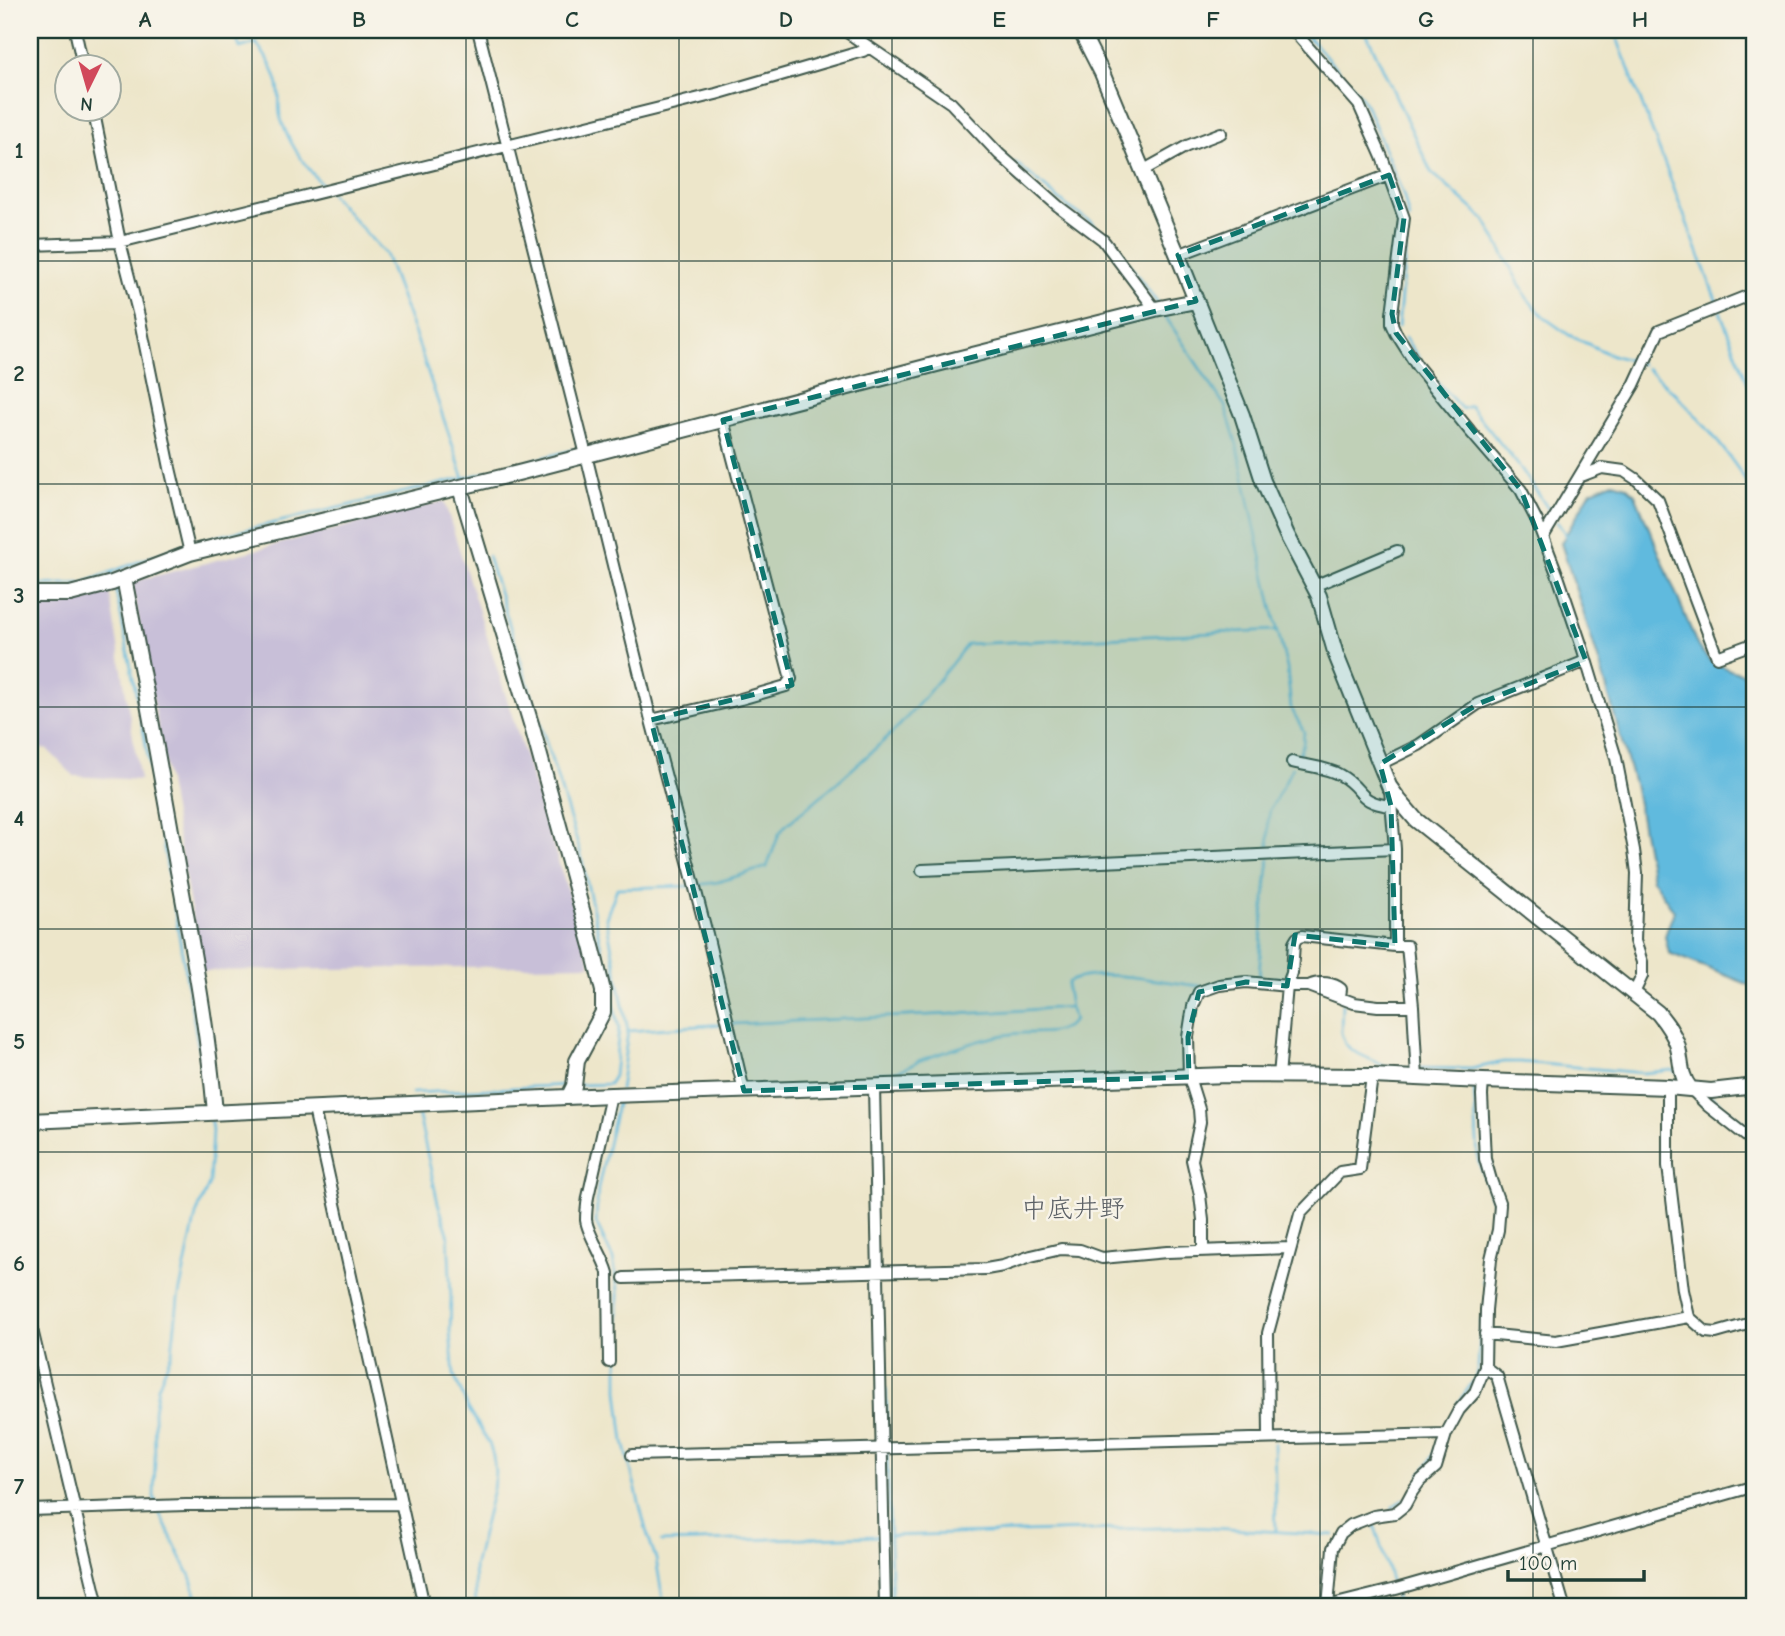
<svg xmlns="http://www.w3.org/2000/svg" width="1785" height="1636" font-family="'Comic Neue','Klee One',sans-serif">
<style>
.industrial{fill:#c8bfd8}
.water{fill:#60bade;stroke:#407c89;stroke-width:2}
.lines{fill:none;stroke-linecap:round;stroke-linejoin:round}
.stream{stroke:#60bade;stroke-width:2.5}
.minor-casing{stroke:#3e564a;stroke-width:14}
.tertiary-casing{stroke:#3e564a;stroke-width:18}
.minor{stroke:#fff;stroke-width:10}
.tertiary{stroke:#fff;stroke-width:14}
.marked{fill:#0f766e;fill-opacity:0.2;stroke:#0f766e;stroke-width:5;stroke-dasharray:14 9;stroke-linejoin:round}
.grid{fill:none;stroke:#1f3d34;stroke-width:2;stroke-opacity:0.55}
.labels{text-anchor:middle;stroke-width:5;stroke-linejoin:round;paint-order:stroke}
.quarter-label{font-size:26px;fill:#5b6065;stroke:#f7f3e8}
.neatline{fill:none;stroke:#1f3d34;stroke-width:2.5}
.grid-label{font-size:23px;text-anchor:middle;font-weight:bold;fill:#1f3d34}
</style>
<rect width="100%" height="100%" fill="#f7f3e8"/>
<filter id="ink" filterUnits="userSpaceOnUse"><feTurbulence type="fractalNoise" baseFrequency=".0143" numOctaves="2"/><feDisplacementMap in="SourceGraphic" scale="14" xChannelSelector="R" yChannelSelector="G"/><feConvolveMatrix kernelMatrix="1 2 1 2 8 2 1 2 1" color-interpolation-filters="sRGB"/></filter>
<filter id="wash" filterUnits="userSpaceOnUse"><feTurbulence type="fractalNoise" baseFrequency=".00686" numOctaves="4" result="noise"/><feDisplacementMap in="SourceGraphic" scale="28" xChannelSelector="R" yChannelSelector="G"/><feGaussianBlur stdDeviation="1.57" result="paint"/><feColorMatrix in="noise" values="0 0 0 0 0 0 0 0 0 0 0 0 0 0 0 0 0 1.4 0 .05"/><feComposite in="paint" operator="in"/></filter>
<g filter="url(#wash)">
<rect width="100%" height="100%" fill="#ede6ca"/>
<path class="industrial" d="M444 501 591 965 202 971 132 582Z
M109 590 140 780 74 776 47 749 30 747V601L87 600Z"/>
<path class="water" d="M1613 482 1626 486 1635 494 1698 647 1710 661 1730 670 1755 677V987L1669 953 1665 936 1674 911 1652 879 1635 788 1601 668 1561 543 1591 491Z"/>
<g class="lines">
<path class="stream" d="M233 30 240 48 256 43C267 57 277 73 279 92 280 101 278 110 281 119 289 145 306 167 324 187
M854 30 877 46
M1302 30 1361 96 1371 116 1404 197 1409 219
M1365 30 1431 172 1485 220 1527 298 1545 318 1569 335 1609 354 1641 364
M1614 30 1718 305
M962 107 981 127
M1015 162 1067 206 1091 222 1102 233
M329 192 385 254 416 337 464 479
M1111 243 1122 254 1158 304
M1720 311 1755 402
M1163 313 1225 406 1237 445 1275 620 1287 668 1291 708 1304 732 1303 744 1297 758
M1398 327 1406 243
M1405 338 1429 373
M1646 368C1681 396 1713 433 1738 469 1744 478 1751 487 1755 497
M1436 381 1462 409 1470 406 1522 470 1553 516
M172 450 183 502
M1557 522 1567 536
M190 543 464 478 580 448
M488 556 580 851 619 1028 614 1076 609 1084 579 1085
M111 572 183 545
M30 585 84 583 111 572 112 576
M115 586 144 734 207 1096
M1269 852 1268 821 1270 810 1293 767
M697 885 718 882 767 867 779 834 785 826C823 794 863 762 898 727 923 701 945 672 967 644L1278 630
M1259 978 1263 915 1269 859
M1293 978 1314 979
M1268 979 1286 978
M1342 1004 1341 1033 1345 1044 1353 1051 1386 1067 1414 1068
M732 1024 997 1012 1070 1007 1067 989 1068 982C1099 966 1165 983 1200 986
M628 1031 725 1024
M1420 1068 1471 1069 1503 1062H1520L1643 1073 1673 1070 1677 1073
M877 1082 876 1073C893 1074 904 1070 918 1061 952 1050 987 1035 1023 1033 1041 1033 1062 1035 1074 1020L1070 1007
M1474 1086 1478 1159 1494 1206V1217L1486 1253 1483 1283
M620 1090 628 1031 606 918 617 888 690 886
M412 1093 569 1085
M1711 1096 1755 1132
M618 1100 598 1188 596 1223 613 1259 618 1290V1390L624 1442 646 1530 656 1559 664 1606
M417 1108 438 1203 448 1233 451 1298 450 1332 454 1375 468 1408 489 1443 493 1456 495 1472 493 1489 474 1567 476 1606
M886 1389 887 1445
M1458 1403 1475 1379 1478 1366 1481 1321
M1274 1443 1276 1531
M887 1452 892 1606
M1421 1474 1429 1464 1437 1447
M156 1504 154 1497 155 1459 154 1411 158 1387 172 1352 178 1299 196 1215 209 1184 212 1130 210 1116
M1392 1508 1403 1499
M158 1510 190 1576 200 1606
M1373 1520 1393 1587
M890 1536 1192 1527 1334 1535
M661 1542 879 1536
M1325 1580 1328 1552
M1395 1594 1398 1606"/>
</g>
</g>
<g filter="url(#ink)">
<g class="lines">
<g class="minor-casing">
<path id="minor" d="M75 30 83 66
M478 30 586 455 651 720 707 934 744 1091
M844 30 951 103 999 154 1058 206 1103 240 1155 309
M1293 30 1359 105 1382 157 1404 218 1392 314V324L1396 333 1417 366 1470 431 1521 490 1537 521 1559 579 1583 650 1616 758 1634 850 1637 873 1635 941 1642 962V976L1634 993
M93 108 120 242 139 316 170 468 190 553
M1142 171 1187 146 1221 133
M30 245 120 242 716 94 863 51 869 47
M1178 255 1389 175
M1581 476 1602 468 1624 471 1636 479 1658 500 1717 657 1755 643
M1543 537 1634 385 1659 331 1755 293
M1314 586 1397 551
M651 720 741 699 786 686 791 679 723 420
M1292 762C1307 766 1326 767 1340 775 1365 789 1356 802 1391 806
M1380 764 1419 745 1478 704 1586 661
M1390 789 1395 849V946H1407L1413 1006 1417 1078
M922 870 1395 849
M1311 985C1319 981 1334 983 1341 989L1340 997
M1279 1076 1287 986 1292 973 1294 943 1297 938 1302 936 1395 946
M874 1087 885 1606
M1668 1087V1166L1683 1290 1689 1317 1706 1332 1716 1333 1755 1322
M1690 1088 1708 1106 1755 1143
M314 1109 424 1606
M1203 1250V1220L1200 1195 1192 1160 1200 1122 1199 1109 1189 1077 1188 1037 1193 1006 1199 992 1219 985 1246 982 1287 986H1309L1354 1003 1378 1006H1413
M624 1278 986 1269 1003 1266 1031 1256 1061 1249 1080 1250 1102 1258 1167 1252 1290 1248
M30 1321 98 1606
M1485 1334 1556 1341 1689 1317
M609 1362 608 1273C603 1255 588 1235 586 1220 586 1212 587 1204 588 1197L611 1095
M1485 1367 1497 1376 1564 1606
M1269 1438 1268 1333 1300 1214 1340 1172 1360 1169 1372 1076
M632 1455 1446 1434
M30 1510 186 1505 401 1504
M1328 1606 1333 1548 1341 1533 1351 1525 1374 1516 1395 1513 1405 1505 1412 1492 1420 1481 1436 1467 1446 1434 1459 1410 1475 1392 1485 1367 1486 1310 1491 1259 1498 1230 1500 1205 1491 1180 1485 1159 1482 1095 1483 1081
M1328 1606 1396 1589 1755 1486"/>
</g>
<g class="tertiary-casing">
<path id="tertiary" d="M1080 30 1102 73 1179 258 1242 415 1263 481 1287 535 1319 596 1336 655 1389 786 1399 800 1416 820 1658 1013C1666 1023 1673 1032 1677 1044 1682 1060 1679 1075 1690 1088
M460 488 532 727 593 950 603 991V1012L577 1061 574 1086 569 1096
M124 578C143 675 161 773 178 871 193 951 208 1031 215 1112
M30 594H70L112 583 190 553 522 472 937 364 1155 309 1196 301
M30 1121 611 1095 1229 1075 1372 1076 1483 1081 1668 1087 1711 1091 1755 1086"/>
</g>
<use href="#minor" class="minor"/>
<use href="#tertiary" class="tertiary"/>
</g>
</g>
<path class="marked" d="M1389 175 1404 218 1392 314 1396 333 1521 490 1586 661 1478 704 1380 764 1391 806 1395 946 1295 935 1287 986 1246 982 1199 992 1188 1037 1189 1077 744 1091 651 720 792 685 723 420 1196 301 1178 255Z"/>
<path class="grid" d="M252 30V1606M466 30V1606M679 30V1606M892 30V1606M1106 30V1606M1320 30V1606M1533 30V1606M30 261H1755M30 484H1755M30 707H1755M30 929H1755M30 1152H1755M30 1375H1755"/>
<g class="labels">
<g class="quarter-label">
<text x="1073" y="1217">中底井野</text>
</g>
</g>
<rect width="1785" height="1636" fill="none" stroke="#f7f3e8" stroke-width="77"/>
<g transform="translate(88 88) rotate(185)"><circle r="33" fill="#f7f3e8" stroke="#a1aaa0" stroke-width="2"/>
<path d="M0-5L12 26L0 18L-12 26Z" fill="#d1495b"/>
<text y="-10" font-size="19" font-weight="bold" text-anchor="middle" fill="#1f3d34">N</text>
</g>
<path d="M1508 1570v10h136v-10" fill="none" stroke="#1f3d34" stroke-width="3.5"/>
<text x="1519" y="1570" font-size="21" fill="#1f3d34" stroke="#f7f3e8" stroke-width="5" paint-order="stroke">100 m</text>
<rect x="38" y="38" width="1708" height="1560" class="neatline"/>
<g class="grid-label">
<text x="145" y="27">A</text>
<text x="359" y="27">B</text>
<text x="572" y="27">C</text>
<text x="786" y="27">D</text>
<text x="999" y="27">E</text>
<text x="1213" y="27">F</text>
<text x="1426" y="27">G</text>
<text x="1640" y="27">H</text>
<text x="19" y="158">1</text>
<text x="19" y="381">2</text>
<text x="19" y="603">3</text>
<text x="19" y="826">4</text>
<text x="19" y="1049">5</text>
<text x="19" y="1271">6</text>
<text x="19" y="1494">7</text>
</g>
</svg>
